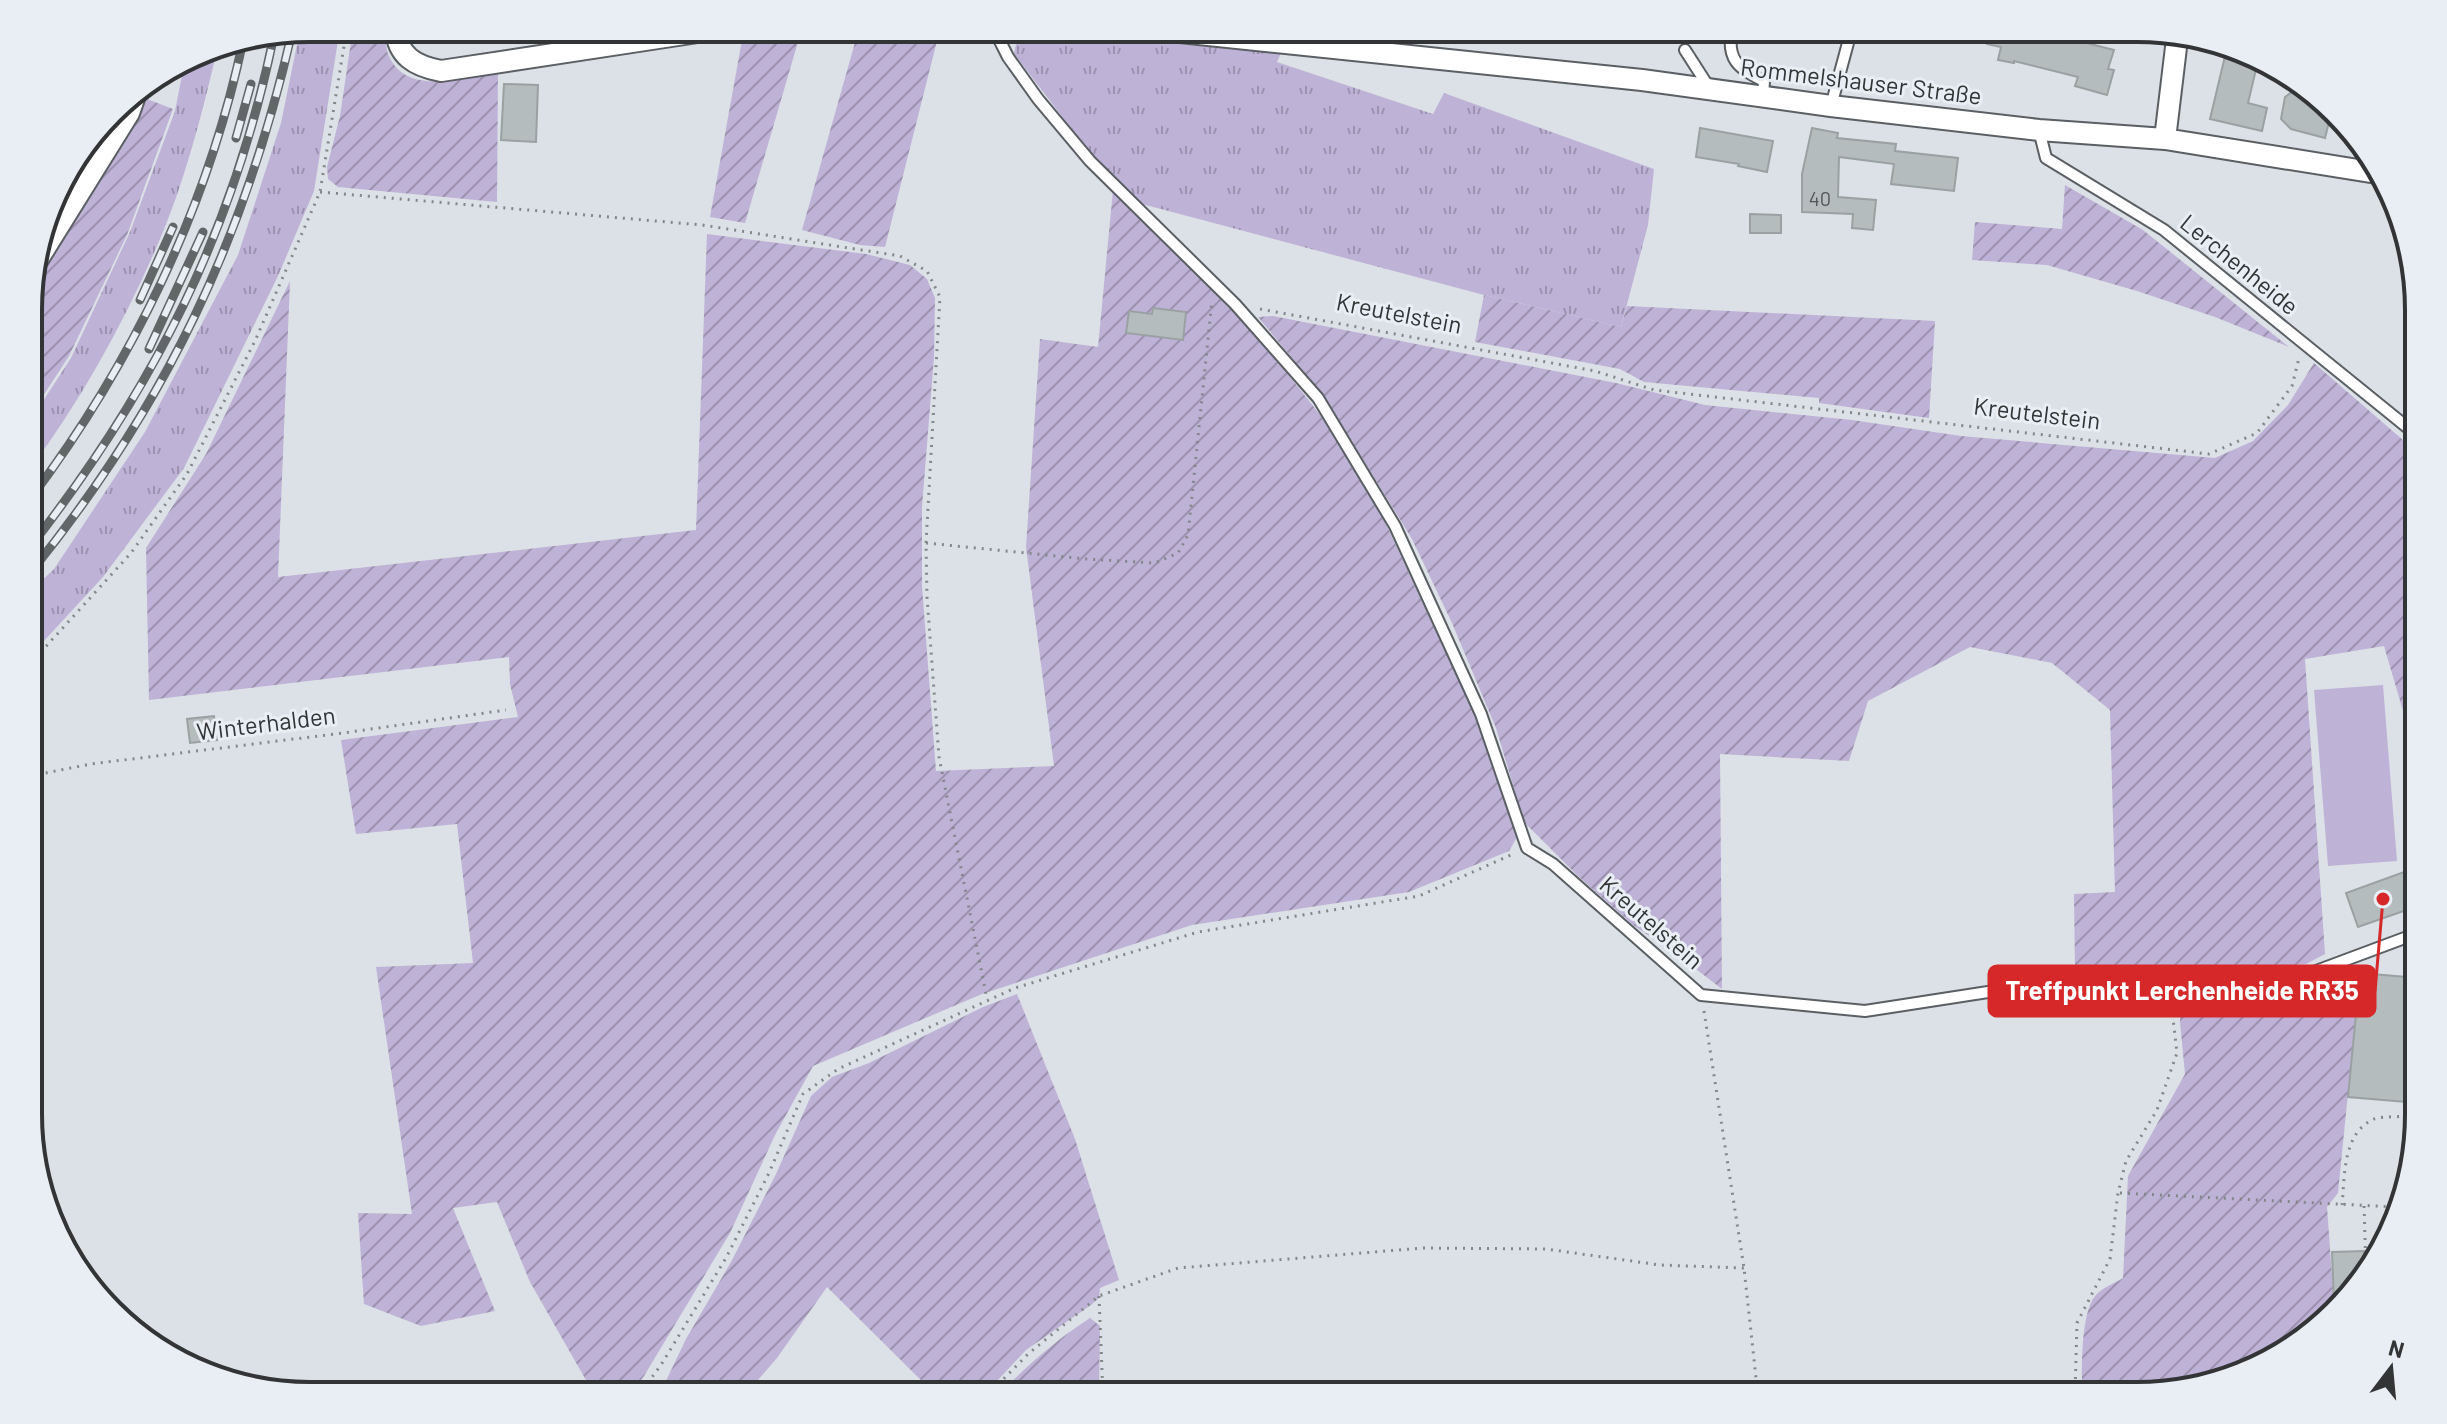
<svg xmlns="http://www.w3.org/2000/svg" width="2447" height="1424" font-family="Barlow,sans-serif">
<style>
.grass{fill:url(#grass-tufts)}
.garden{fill:url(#garden-furrows)}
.pitch{fill:#bfb2d7}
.building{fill:#b4bcbe;stroke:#99a1a3;stroke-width:2}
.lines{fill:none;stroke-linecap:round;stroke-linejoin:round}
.lane-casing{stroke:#5a5f64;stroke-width:14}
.street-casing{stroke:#5a5f64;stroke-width:24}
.path{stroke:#83878a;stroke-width:3;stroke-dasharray:2 6;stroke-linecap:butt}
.lane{stroke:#fff;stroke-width:10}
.street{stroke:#fff;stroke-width:20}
.rail-casing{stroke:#636669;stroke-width:9}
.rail{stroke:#e8eef4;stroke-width:6;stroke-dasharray:18;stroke-linecap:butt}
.labels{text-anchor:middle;stroke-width:6;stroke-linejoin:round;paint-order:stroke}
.number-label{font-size:20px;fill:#525658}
.street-label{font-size:24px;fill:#323436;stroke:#e8eef4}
.rim{fill:none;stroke:#323436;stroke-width:4}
.leader{fill:none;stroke:#d62828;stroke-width:3}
.callout-dot{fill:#d62828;stroke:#e8eef4;stroke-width:3}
.callout{fill:#d62828;stroke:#d62828;stroke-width:3}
.callout-label{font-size:26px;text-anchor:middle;font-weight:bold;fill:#fff}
</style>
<defs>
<pattern id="grass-tufts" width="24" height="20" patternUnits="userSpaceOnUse" patternTransform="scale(2)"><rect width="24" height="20" fill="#bfb2d7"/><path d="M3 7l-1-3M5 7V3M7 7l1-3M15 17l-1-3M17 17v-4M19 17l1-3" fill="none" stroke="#9c92af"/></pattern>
<pattern id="garden-furrows" width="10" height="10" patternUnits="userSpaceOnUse" patternTransform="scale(2)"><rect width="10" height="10" fill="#bfb2d7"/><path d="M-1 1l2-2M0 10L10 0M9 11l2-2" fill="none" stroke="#9c92af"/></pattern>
</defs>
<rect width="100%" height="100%" fill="#dbe1e6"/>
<path class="grass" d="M310 28H340L314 191 278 276 184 468 103 577 30 656V592L54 569 145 432 238 255 281 123 300 30Z
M1229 28H1358L1356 43Z
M1034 37 1156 42 1281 53 1277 62 1433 114 1444 93 1654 169 1648 225 1621 327 1484 295 1142 204 1100 166 1014 54 1017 40Z
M218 46C203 111 184 185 157 246 123 325 81 400 30 469V421L71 358 130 232 175 111 185 60 203 49Z"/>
<path class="garden" d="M353 28H386C386 36 385 46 388 54 406 98 462 77 498 71L497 202 338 187 328 179 327 167 340 116Z
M858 32 939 33 885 247 860 245 802 230Z
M800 35 745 223 710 217 742 40Z
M147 99 173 109 127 235 69 356 30 416V294Z
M2065 185 2143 230 2289 347 2215 317 2137 291 2047 265 1972 260 1975 222 2062 229Z
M1113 190 1253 330 1321 416 1373 496 1482 731 1520 832 1509 851 1409 892 1192 925 982 994 813 1066 775 1135 730 1233 644 1376 629 1396H595L530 1282 497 1202 453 1208 495 1311 421 1326 364 1304 358 1213 412 1214 376 967 473 963 457 824 356 834 341 740 518 717 510 684 509 657 149 700 146 548 206 454 290 281 278 577 696 530 707 234 866 254 910 265 927 279 935 298 934 357 922 507V586L936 771 1054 766 1026 547 1040 339 1098 347Z
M1484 295 1621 327 1627 306 1935 321 1929 418 1819 403V398L1644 382 1620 369 1475 342Z
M1273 316 1616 383 1705 405 1852 420 1961 436 2215 458 2253 441 2288 405 2314 363 2418 453V762L2384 646 2305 659 2325 954 2306 964 2216 971H2075L2074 894 2115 892 2110 710 2052 663 1970 647 1868 701 1849 761 1720 754 1722 989 1679 956 1633 925 1579 877 1524 822 1496 728 1452 623 1412 539 1323 395 1258 317Z
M2351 968 2360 973 2338 1193 2327 1207 2334 1303 2278 1358 2155 1395H2082C2082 1372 2080 1312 2096 1295 2102 1288 2115 1283 2123 1278L2128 1176 2185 1074 2180 1022 2181 1000 2188 991 2205 988H2299Z
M1017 994 1075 1139 1119 1280 1100 1288 1099 1298 1091 1305 1026 1350 983 1396H937L827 1287 777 1358 744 1396H673L664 1385 686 1339 731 1262 776 1174 811 1096 832 1077 869 1063 983 1007Z
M1090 1318 1100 1326 1099 1396H998C1026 1366 1056 1340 1090 1318Z"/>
<path class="pitch" d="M2383 685 2397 861 2328 866 2314 690Z"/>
<path class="building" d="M1990 28H2048L2047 33 2114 50 2108 69 2114 70 2107 95 2075 86 2078 77 2014 61V63L1998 60 2001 47 1987 44Z
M2226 52 2258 61 2248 103 2267 108 2262 131 2210 119Z
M504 84 538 85 536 142 501 140Z
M2299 87 2330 118 2325 138 2291 129 2281 119 2285 97Z
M1700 128 1773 141 1767 172 1738 166 1739 164 1696 157Z
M1812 128 1838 133 1837 138 1896 144 1895 151 1958 158 1954 191 1891 184 1894 164 1839 157 1838 197 1876 200 1873 230 1852 228 1853 214 1802 212V174Z
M1750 214 1781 215V233H1750Z
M1153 308 1186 312 1183 340 1126 333 1129 311 1152 314Z
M214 716 217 740 190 743 187 719Z
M2418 867V906L2358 927 2346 893Z
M2360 973 2418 978 2414 1017H2418V1080L2408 1079 2406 1102 2348 1097Z
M2364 1251 2365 1272 2334 1303 2332 1252Z"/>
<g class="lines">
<g class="lane-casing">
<path id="lane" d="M999 28 1000 41 1008 57 1038 99 1090 161 1235 304 1318 398 1395 526 1481 714 1527 848 1553 864 1701 995 1865 1011 1988 992 2094 981 2292 980 2418 933
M1732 28C1726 60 1738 68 1764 81L1763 97
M1685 50 1710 89
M1831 106 1852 28
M2039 130 2046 158 2164 230 2418 436"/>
</g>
<g class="street-casing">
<path id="street" d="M396 28C397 56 415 66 441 71L724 28
M1141 28 1642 80 1831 106 2039 130 2165 139 2383 174
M2165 139 2177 39
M32 269 129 113 137 90"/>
</g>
<path class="path" d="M1660 28 1675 41
M320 192 702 225 900 256 927 271 940 297 926 543 927 597 939 757 987 999
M1260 309 1595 371 1654 390 2209 454 2257 433 2292 386 2299 358
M926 543 1086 559 1155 563 1178 553 1188 535 1212 300
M30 664 131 553 187 474 255 341 320 192 347 28
M30 776 91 764 343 733 506 710
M1704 1011 1744 1268 1758 1396
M2120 1193 2396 1207
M2342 1205C2345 1177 2342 1133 2374 1119 2385 1115 2403 1119 2418 1113
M2364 1206 2366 1270
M1099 1296 1103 1396
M2075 1395 2077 1323 2110 1259 2118 1193 2126 1161 2157 1110 2177 1053 2170 993
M638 1396 661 1365 726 1258 769 1173 803 1094 838 1069 1015 988 1198 932 1419 896 1513 854
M987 1396 1028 1354 1099 1296 1178 1268 1423 1248 1546 1249 1660 1265 1744 1268"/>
<use href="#lane" class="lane"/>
<use href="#street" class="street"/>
<g class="rail-casing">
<path id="rail" d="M236 138 251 84
M140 300 173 227
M149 349 203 232
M30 499C132 364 208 207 243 41
M30 547C153 390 234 231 274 35
M30 573C164 408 245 239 292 32"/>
</g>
<use href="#rail" class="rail"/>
</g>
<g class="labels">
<g class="number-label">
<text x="1820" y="206">40</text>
</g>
<g class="street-label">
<text transform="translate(1861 82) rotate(7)" y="8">Rommelshauser Straße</text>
<text transform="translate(2239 265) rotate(39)" y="8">Lerchenheide</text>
<text transform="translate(1399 314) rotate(11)" y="8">Kreutelstein</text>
<text transform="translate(2037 414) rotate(7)" y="8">Kreutelstein</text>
<text transform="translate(266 724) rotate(-7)" y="8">Winterhalden</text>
<text transform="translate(1651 923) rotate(41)" y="8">Kreutelstein</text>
</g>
</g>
<path d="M0 0H2447V1424H0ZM310 42H2137A268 268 0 0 1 2405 310V1114A268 268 0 0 1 2137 1382H310A268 268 0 0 1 42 1114V310A268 268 0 0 1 310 42Z" fill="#e8eef4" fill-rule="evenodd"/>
<path class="rim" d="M310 42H2137A268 268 0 0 1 2405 310V1114A268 268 0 0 1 2137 1382H310A268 268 0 0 1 42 1114V310A268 268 0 0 1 310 42Z"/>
<path class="leader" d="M2383 899L2375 991"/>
<circle class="callout-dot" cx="2383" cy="899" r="8"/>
<rect class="callout" x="1989" y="966" width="386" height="50" rx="8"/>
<g class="callout-label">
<text x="2182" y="1000">Treffpunkt Lerchenheide RR35</text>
</g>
<g transform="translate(2391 1368) rotate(16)" stroke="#e8eef4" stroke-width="6" paint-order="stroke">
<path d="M0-6L14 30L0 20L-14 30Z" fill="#323436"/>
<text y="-12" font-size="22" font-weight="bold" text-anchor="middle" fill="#323436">N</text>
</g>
</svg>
